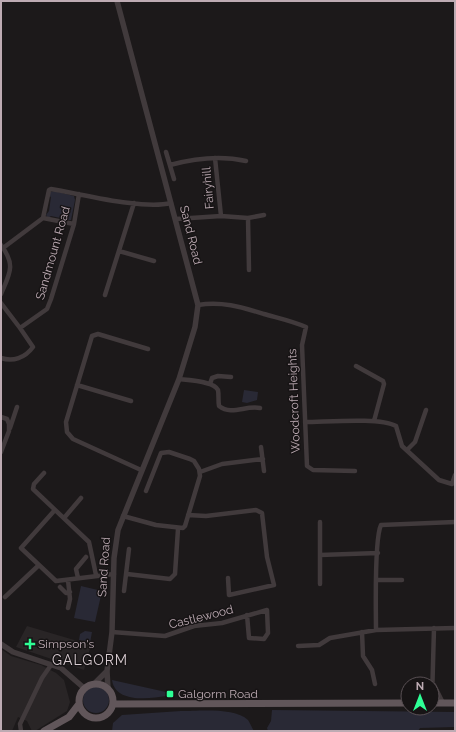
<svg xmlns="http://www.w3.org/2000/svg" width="456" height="732" font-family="Raleway,sans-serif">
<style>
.built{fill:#292526}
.green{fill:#292935}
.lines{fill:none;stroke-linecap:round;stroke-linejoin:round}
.minor{stroke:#413a3c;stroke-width:4.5}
.tertiary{stroke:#413a3c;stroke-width:5.5}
.primary{stroke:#61565a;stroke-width:7}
.poi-dot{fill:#2eff96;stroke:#171415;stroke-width:1.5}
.labels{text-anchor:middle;stroke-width:3;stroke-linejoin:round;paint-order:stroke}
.street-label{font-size:12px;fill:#bdabb3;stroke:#171415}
.poi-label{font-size:12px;fill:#bdabb3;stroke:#171415;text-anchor:start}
.quarter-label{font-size:14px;letter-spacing:1px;fill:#d8ccd1;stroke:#171415}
</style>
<rect width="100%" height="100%" fill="#1c191a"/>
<path class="built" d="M27 626 91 645 84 670 16 647Z
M1 649 11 656 41 665 56 673 64 680 70 702 67 711 35 731H32L27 721 18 717 12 731H1Z"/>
<path class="green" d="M54 191 74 196 75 200 71 220H66L65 219 51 216 48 218 46 215 49 211 51 197 49 196 50 192Z
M244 390 258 392 257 400 247 403 242 402Z
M81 586 102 591 95 622 74 618Z
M85 631 92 632 90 643 79 640 80 634Z
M112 680 166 692V696C149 699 115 703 112 680Z
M83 700a13 13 0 1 1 26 0a13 13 0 1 1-26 0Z
M272 710 455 712V727L420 728 418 731H268L267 728 271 721Z
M181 711C198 711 235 707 248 720 250 723 252 728 254 731H112L113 723 122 715Z"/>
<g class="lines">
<path class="minor" d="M166 152 174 179
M215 158 221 216
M170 165C196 158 220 155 246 161
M248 218 249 270
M176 219 221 216 248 218 264 215
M74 224 43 218 49 190 51 189C82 194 142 210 171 203
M1 245C16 265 10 273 1 294
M3 248 43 218
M119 251 154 261
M105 295 134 203
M1 303 20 328
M198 305C222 301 241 307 264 314 278 318 292 321 306 327L302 345 307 466 313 470 355 471
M1 358C13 362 25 358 33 347L20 328 47 309 51 299 74 224 79 194
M356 366 383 381 384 384 374 421
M179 379C188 380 214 381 218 390 219 395 218 400 219 406 232 416 245 405 260 408
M210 384 212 378 218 376 231 377
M77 385 131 401
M1 417 7 419 9 424V431L1 452
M305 422C326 422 380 417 396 426L402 446 439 480 452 484 455 475
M10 428 17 407
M261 447 264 471
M407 450 415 442 426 410
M141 470 73 439 67 432 66 422 92 336 98 334 148 349
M200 472 222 464 263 459
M44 473 34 484 33 489 89 542 96 575
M54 511 21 548 56 581 114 574
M188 515 206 516 256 510 262 513 267 557 274 585 229 595 228 578
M123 516 156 525 183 528 185 526 200 476 199 469 194 461 190 459 169 452 161 453 146 491
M64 518 81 498
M320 522V555L378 553
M127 574 170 579 175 574 178 529
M78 578 76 569 86 557
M377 580H402
M320 584V555
M60 587 66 593 70 592
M124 591 129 549
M5 597 39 565
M68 608 70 599 68 580
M376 630C376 610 374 539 381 525L455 522
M112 632 165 636 194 626 222 623 267 610 268 633 264 639 249 638 247 615
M362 632 363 656 372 670 375 684
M298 646 319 645 330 638 376 630 455 628
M434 685 443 703
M432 700 434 628
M21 731 20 724 42 678 51 665"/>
<path class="tertiary" d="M1 644 13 652 61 668 84 688
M94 684 107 671
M108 689 107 671 112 632 114 558 118 530 179 379 195 327 198 305 117 1"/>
<path class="primary" d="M79 701a17 17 0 1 1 34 0a17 17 0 1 1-34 0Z
M432 703H455
M113 704 408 703
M44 731 69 717 79 704"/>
</g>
<g class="poi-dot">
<path d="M28 638h4v4h4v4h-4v4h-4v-4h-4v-4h4z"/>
<rect x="166" y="690" width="8" height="8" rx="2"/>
</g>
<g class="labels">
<g class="street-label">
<text transform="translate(208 188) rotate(-95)" y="4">Fairyhill</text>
<text transform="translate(191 235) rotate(76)" y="4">Sand Road</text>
<text transform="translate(53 253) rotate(-74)" y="4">Sandmount Road</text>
<text transform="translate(294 401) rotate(-92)" y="4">Woodcroft Heights</text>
<text transform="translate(104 567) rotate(-86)" y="4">Sand Road</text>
<text transform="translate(201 617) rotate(-14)" y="4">Castlewood</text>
</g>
<g class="poi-label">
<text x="38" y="648">Simpson's</text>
<text x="178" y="698">Galgorm Road</text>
</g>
<g class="quarter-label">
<text x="90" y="665">GALGORM</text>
</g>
</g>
<rect width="456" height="732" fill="none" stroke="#bdabb3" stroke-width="4"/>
<g transform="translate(420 696)"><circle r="19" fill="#171415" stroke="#595054"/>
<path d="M0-3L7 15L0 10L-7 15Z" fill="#2eff96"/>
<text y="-6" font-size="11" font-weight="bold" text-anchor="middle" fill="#bdabb3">N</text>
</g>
</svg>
